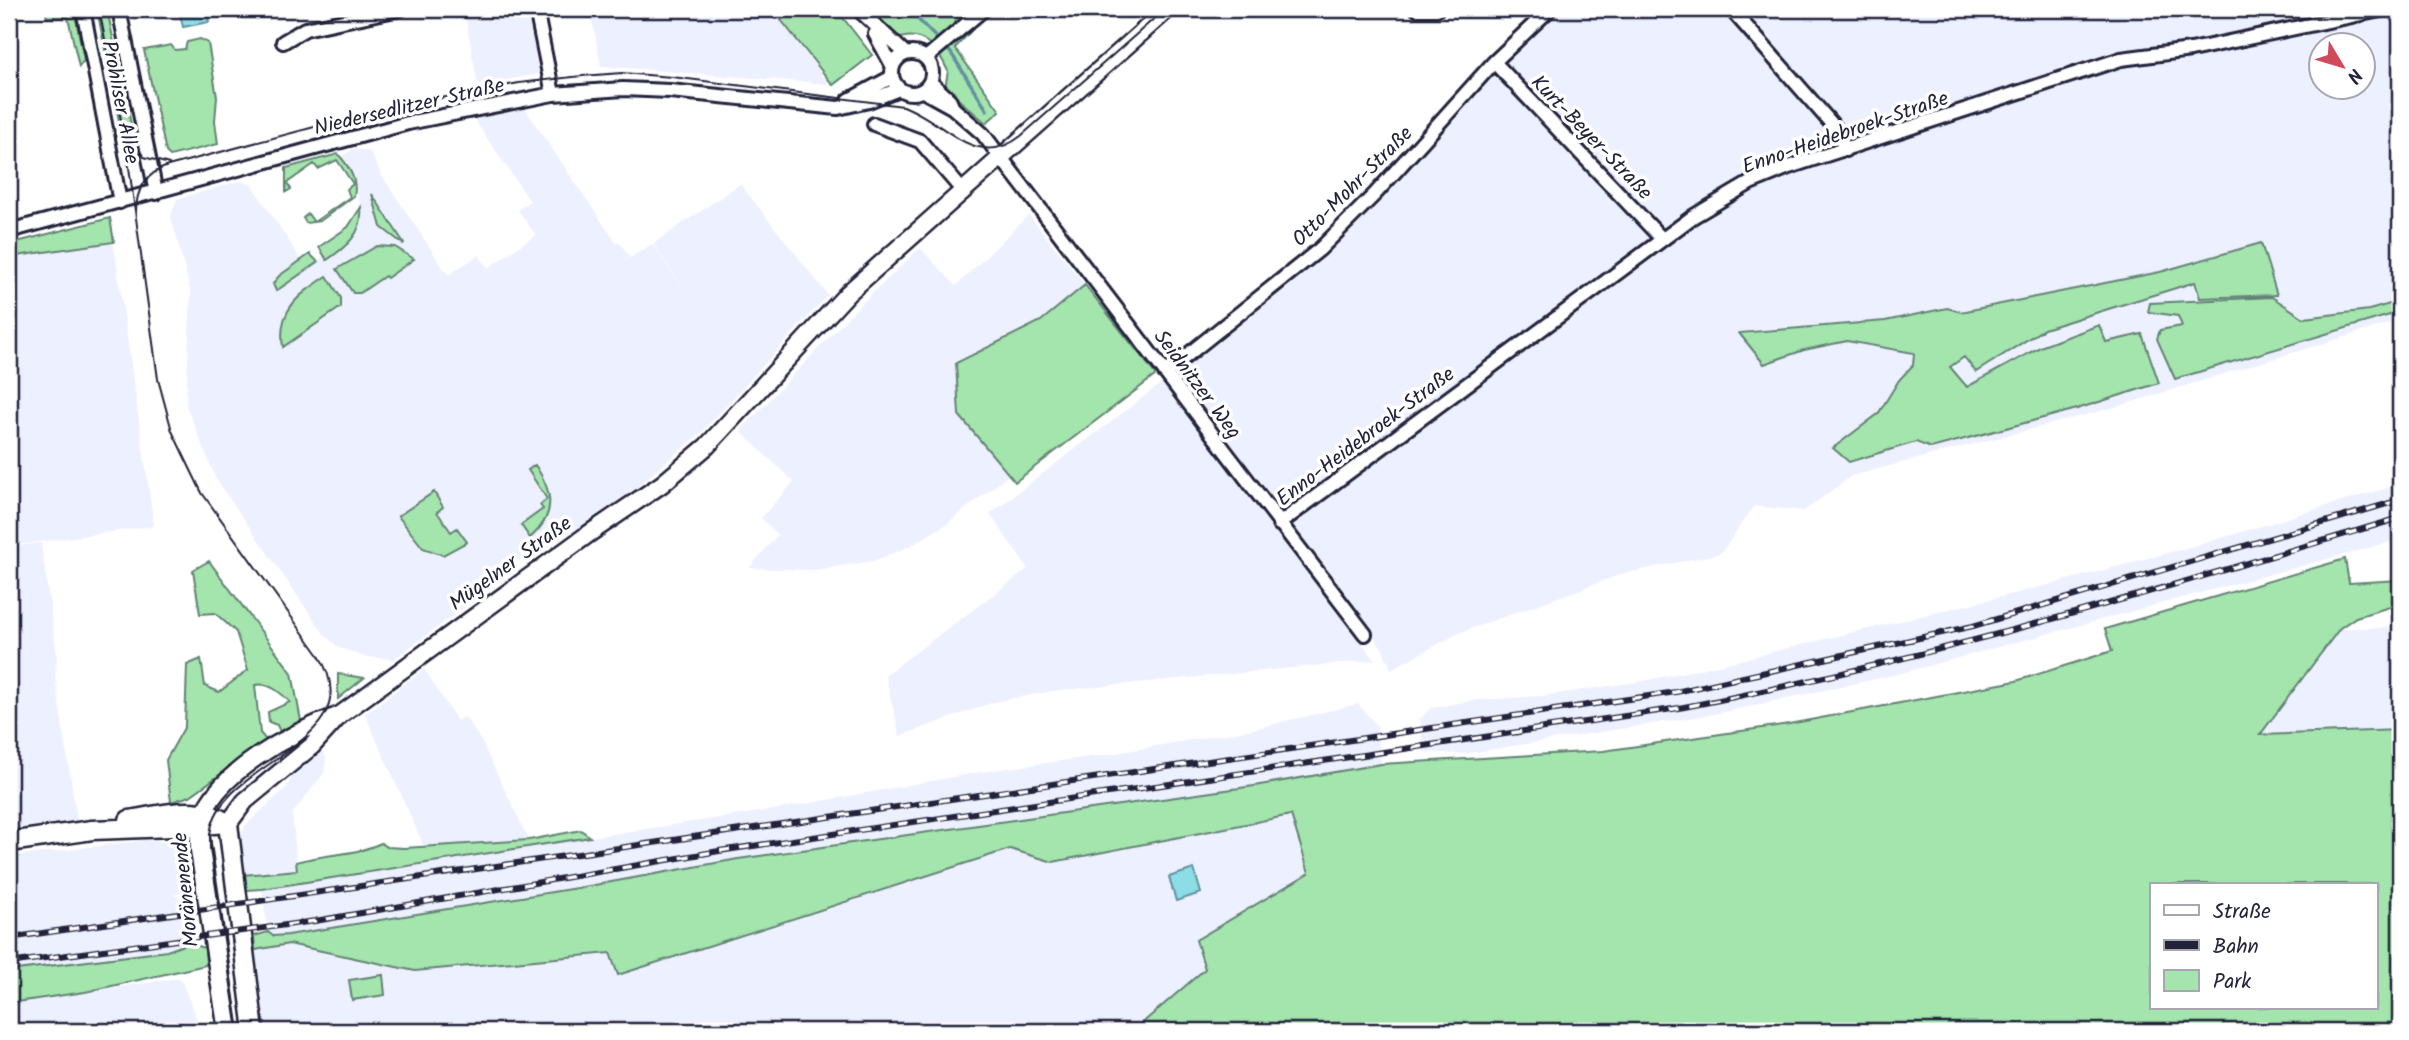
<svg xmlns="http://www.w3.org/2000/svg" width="2409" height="1040" font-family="Kalam,sans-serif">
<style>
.built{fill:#edf0ff;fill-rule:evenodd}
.green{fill:#a4e4ad;stroke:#638374;stroke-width:2;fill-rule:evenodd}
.water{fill:#8cdde5;stroke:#6292a1;stroke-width:2}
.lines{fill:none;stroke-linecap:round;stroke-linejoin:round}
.stream{stroke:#6292a1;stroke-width:3.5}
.minor-casing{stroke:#22223b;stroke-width:18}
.tertiary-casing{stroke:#22223b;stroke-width:21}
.secondary-casing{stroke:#22223b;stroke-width:23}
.minor{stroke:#fff;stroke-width:12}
.tertiary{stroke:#fff;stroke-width:16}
.secondary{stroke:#fff;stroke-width:18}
.tram{stroke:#22223b;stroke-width:2}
.rail-casing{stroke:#22223b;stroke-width:6}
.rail{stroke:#fff;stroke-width:3.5;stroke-dasharray:10;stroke-linecap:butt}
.labels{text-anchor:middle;stroke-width:7;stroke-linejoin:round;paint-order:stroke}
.street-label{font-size:21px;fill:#22223b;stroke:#fff}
</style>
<rect width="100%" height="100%" fill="#fff"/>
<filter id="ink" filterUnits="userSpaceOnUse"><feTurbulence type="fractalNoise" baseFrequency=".0143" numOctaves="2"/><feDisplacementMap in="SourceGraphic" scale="14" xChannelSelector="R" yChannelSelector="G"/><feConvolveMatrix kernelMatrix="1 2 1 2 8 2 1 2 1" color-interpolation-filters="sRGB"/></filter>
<g filter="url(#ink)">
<path class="built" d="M464 9H528L539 74 478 85Z
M590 9H792L780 19 829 84 601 66Z
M1550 9H2397L2400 13V320L2116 407 1851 476 1804 511 1754 506 1721 553 1622 574 1461 632 1391 669 1382 648 1299 534 1171 365 1320 249ZM2322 46H2364V88H2322Z
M525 109 617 244 619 242 630 257 621 264 652 244 695 305 653 244 740 184 828 295 702 432 628 494 541 551 528 554 502 571 495 576 494 586 394 659 365 657 338 647 324 634 216 479 186 405 191 293 171 216 177 199 240 181 251 184 302 261 315 262 325 255 359 217 361 207 355 184 337 160 353 149 363 150 370 152 382 176 448 275 479 255 488 268 536 235 518 210 530 201 474 119Z
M1029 215 1085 285 1041 321 956 363 959 415 1009 475 945 525 910 546 873 561 815 570 749 568 778 535 761 518 794 482 740 431 854 311 920 248 956 286Z
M110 218 154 526 9 546V244Z
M1162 383 1375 660 1053 691 994 702 900 736 885 675 1028 569 990 514Z
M2400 484V539L2387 543 1894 675 1714 714 1463 754 1423 752 1420 719 1431 708 1476 700 1543 696 1643 681 1723 664 2053 584 2215 540Z
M41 543 57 656 55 676 77 820 9 830V547Z
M2340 628H2399L2400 686 2394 700V730L2259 736Z
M424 669 457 721 465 717 481 741 529 840 424 846 365 714Z
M1358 704 1377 726 1381 764 1254 786 738 859 589 886 288 935 273 936 268 932 262 889 267 886 778 809 986 771 1105 755 1253 729Z
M320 748 326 758 324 773 292 814 297 870 243 875 241 837 245 826 287 787 293 774Z
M1292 815 1310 873 1196 940 1205 969 1133 1031H263L255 950 289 944 415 971 610 953 619 975 1010 849 1053 862Z
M147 840 175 843 181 893 173 895 184 900 189 943 167 951 9 971V857Z
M180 978 202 1031H15L14 1025H9V1003Z"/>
<path class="green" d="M56 9H74L84 60 79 67 68 17H47L45 11Z
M97 9H107L134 139 123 141Z
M796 9H836L872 55 833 85 781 20Z
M864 9H956L973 29 955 48 1000 111 986 123 945 88 948 71C938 49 921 27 894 41Z
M200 39 208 43 217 97 215 121 218 144 170 156 166 152 144 50 171 45 175 50 185 49 187 42Z
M338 154C348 165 358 180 354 196L320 221 306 223 303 218 308 214 314 222 350 197 347 189 353 184 337 160 318 169 314 164 287 183 291 189 286 192V168Z
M372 194 404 243 403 244 381 227Z
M361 207C364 233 346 247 327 260L319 247 348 227Z
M110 218 114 242 9 257V244Z
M2261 243 2277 295 2200 298 2195 282 2044 329 1976 372 1964 357 1950 367 1967 387 2040 347 2099 325 2106 342 2142 334 2159 383 2077 409 1931 448 1916 442 1849 462 1833 448 1878 414 1899 380 1913 365 1914 353 1847 341 1804 350 1764 364 1739 333 1885 321 1947 308 1961 312 2160 272Z
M377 246 395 247 414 259 387 278 385 276 360 293H353L337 269Z
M310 254 318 262 276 291 273 284 279 276Z
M327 276 341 298V307L283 347C277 309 299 295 327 276Z
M1085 285 1156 375 1015 482 959 415 956 363 1041 321Z
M2272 297 2304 318 2369 310 2400 301V312L2175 379 2157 339 2160 330 2182 326 2178 316 2148 312 2150 303Z
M535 465C553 492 557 514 530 538L521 525 543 509 540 505 547 499 528 470Z
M434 492 443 507 437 512 451 532 457 528 467 542 443 555 423 548 398 516Z
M2345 559 2349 583 2400 580V604L2356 617 2340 628 2260 735 2400 730V1031H1133L1205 969 1196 940 1309 873 1291 815 1053 862 1010 849 618 975 610 953 415 971 289 944 255 950 254 936 268 932 273 936 288 935 589 886 738 859 1254 786 1381 764 1603 751 1789 724 2016 681 2112 651 2105 629ZM2152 884H2376V1007H2152Z
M209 561 292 673 301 721 280 732 277 725 269 722 268 712 290 702C281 693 269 682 255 685L260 733 267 741 190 796 171 802 166 760 185 726 187 665 201 659 205 686 219 692 248 670 236 632 215 613 200 614 193 570Z
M338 674 364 678 338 699Z
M581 830 590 837 262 889 247 890 243 875 297 870 296 862C325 853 354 856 381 843L387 847 404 848 529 840Z
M189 943 205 948 206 965 85 992 9 1003V971L167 951Z
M383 975 385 995 352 1000 349 980Z"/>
<path class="water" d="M179 9H207L209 22 183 27Z
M1194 869 1201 893 1176 901 1169 877Z"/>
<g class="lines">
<path class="stream" d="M908 9 951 53 987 110"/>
<g class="minor-casing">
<path id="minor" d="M83 9 120 202
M119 9 156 193
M536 9 553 94
M858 9 906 54
M1417 9H1437
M1731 9 1838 131 1845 150
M875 34 893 67
M283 42 305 29 400 9
M892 73a20 20 0 1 1 40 0a20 20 0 1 1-40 0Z
M926 58 984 9
M1494 62 1662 239
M930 82 949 99 952 106
M923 91 952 107 983 134 1365 634
M849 100 892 77
M874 124 920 141 962 190
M9 231 408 123 553 94 623 89 670 91 838 108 869 101 899 89
M1165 373 1320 249 1375 194 1494 62 1550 9
M1279 524 1694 216 1750 183 1789 167 2121 59 2191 50 2385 9"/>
</g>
<g class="tertiary-casing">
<path id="tertiary" d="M340 715C294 731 209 775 200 826L228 824 245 801 312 746 340 715 587 535 662 484 707 446 848 293 1168 9"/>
</g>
<g class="secondary-casing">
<path id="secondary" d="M129 820C162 815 198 803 228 824L254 1031
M9 842 92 830 200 826V850L228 1031"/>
</g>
<use href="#minor" class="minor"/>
<use href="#tertiary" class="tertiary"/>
<use href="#secondary" class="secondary"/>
<path class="tram" d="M99 9 126 145 158 379 172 431 202 493 318 654C377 747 213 760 210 837L239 1031
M131 138 144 157 169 164
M136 216C135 192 144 174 168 166L378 110 519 83 582 76 622 73 672 77 903 106C944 120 976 172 1021 136L1165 9"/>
<g class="rail-casing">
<path id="rail" d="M9 938 1676 692 1973 626 2400 500
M9 963 315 921 719 851 1679 708C1924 661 2161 589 2400 518"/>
</g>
<use href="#rail" class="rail"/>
</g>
</g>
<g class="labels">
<g class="street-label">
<text transform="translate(121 102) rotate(79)" y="7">Prohliser Allee</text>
<text transform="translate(409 106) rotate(-13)" y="7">Niedersedlitzer Straße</text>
<text transform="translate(1845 132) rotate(-19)" y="7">Enno-Heidebroek-Straße</text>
<text transform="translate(1592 137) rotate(46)" y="7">Kurt-Beyer-Straße</text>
<text transform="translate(1352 186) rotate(-45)" y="7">Otto-Mohr-Straße</text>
<text transform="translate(1198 384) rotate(53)" y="7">Seidnitzer Weg</text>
<text transform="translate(1365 436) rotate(-37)" y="7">Enno-Heidebroek-Straße</text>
<text transform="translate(510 563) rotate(-36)" y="7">Mügelner Straße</text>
<text transform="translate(185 890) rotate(-96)" y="7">Moränenende</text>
</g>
</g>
<rect width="2409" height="1040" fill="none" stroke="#fff" stroke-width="35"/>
<rect x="18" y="18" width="2374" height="1005" fill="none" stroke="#22223b" stroke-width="2.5" filter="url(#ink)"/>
<rect x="2150" y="883" width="228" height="126" fill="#ffffff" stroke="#a7a7b1" stroke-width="2"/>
<rect x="2164" y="905" width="35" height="10" fill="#ffffff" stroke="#a7a7b1" stroke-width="2"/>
<text x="2213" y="918" font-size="21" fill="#22223b">Straße</text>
<rect x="2164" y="940" width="35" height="10" fill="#22223b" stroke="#a7a7b1" stroke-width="2"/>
<text x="2213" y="953" font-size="21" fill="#22223b">Bahn</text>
<rect x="2164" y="970" width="35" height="21" fill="#a4e4ad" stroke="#a7a7b1" stroke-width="2"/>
<text x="2213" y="988" font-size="21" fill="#22223b">Park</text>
<g transform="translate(2342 66) rotate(128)"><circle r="33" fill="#ffffff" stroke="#a7a7b1" stroke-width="2"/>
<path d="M0-5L12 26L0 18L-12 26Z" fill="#d1495b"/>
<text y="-10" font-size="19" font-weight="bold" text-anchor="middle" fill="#22223b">N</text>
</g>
</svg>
